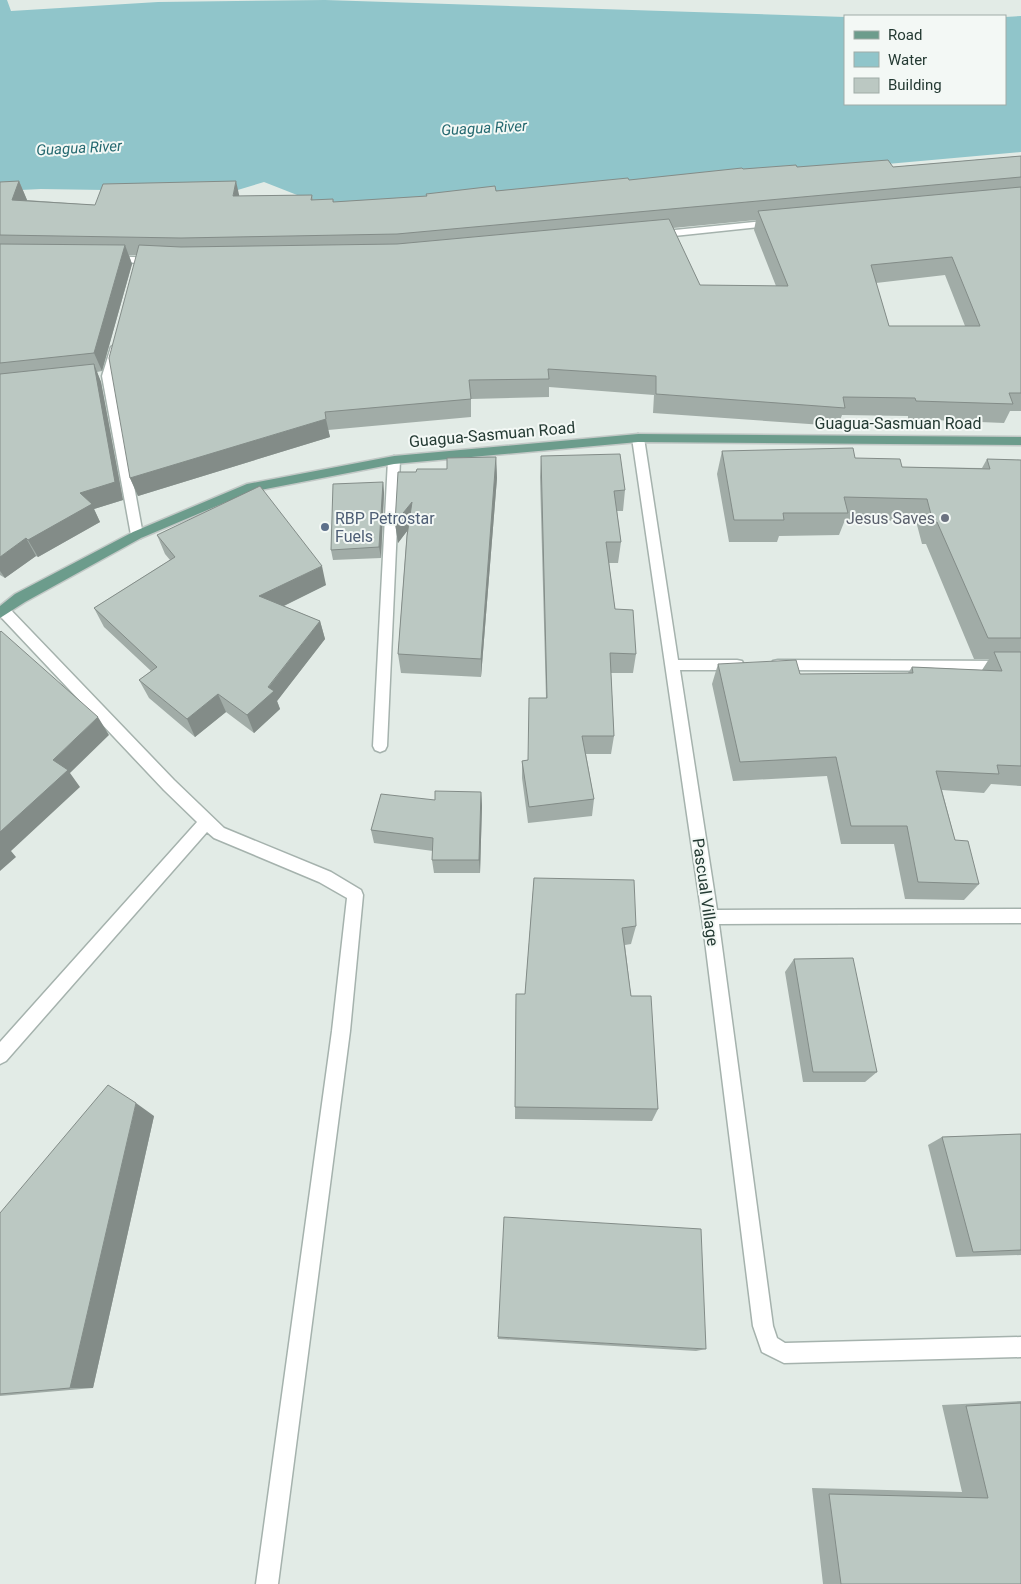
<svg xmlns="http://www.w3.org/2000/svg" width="1021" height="1584" font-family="Roboto,sans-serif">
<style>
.water{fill:#90c5ca}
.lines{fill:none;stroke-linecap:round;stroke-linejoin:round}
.minor-casing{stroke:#a5b2ad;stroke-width:3}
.major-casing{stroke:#c2c8c6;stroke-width:3}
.minor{fill:#fff;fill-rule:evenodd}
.major{fill:#6c9c8c;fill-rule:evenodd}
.wall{fill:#a1aca7;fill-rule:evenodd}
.shaded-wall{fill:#838c88}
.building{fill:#bbc8c2;stroke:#838c88;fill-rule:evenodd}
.worship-dot{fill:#6b7280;stroke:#f3f8f5;stroke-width:2}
.service-dot{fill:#5c6f8a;stroke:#f3f8f5;stroke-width:2}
.labels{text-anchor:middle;stroke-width:4;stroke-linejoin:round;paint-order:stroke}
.far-water-label{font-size:15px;font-style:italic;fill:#256970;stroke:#f3f8f5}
.street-label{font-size:16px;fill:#243a33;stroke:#f3f8f5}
.service-label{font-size:16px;fill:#4e5e75;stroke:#f3f8f5;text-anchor:start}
.worship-label{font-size:16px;fill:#5b616d;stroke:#f3f8f5;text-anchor:end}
</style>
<rect width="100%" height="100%" fill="#e2ebe6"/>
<path class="water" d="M0 0H7L11 11 158 2 325 0 845 17V104H1005V17L1021 16V152L343 213 264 182 231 192 41 189 0 191Z"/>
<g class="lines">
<g class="minor-casing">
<path id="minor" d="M774 220 777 221V225L655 238 650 235 655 232Z
M109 256 156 258 161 261 156 264 105 261 104 259Z
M116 344 121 347 114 376 143 535 141 538H133L131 535 102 376 111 347Z
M638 434 644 438 678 660H737L742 661 744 665 742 669 737 670H680L717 910 1021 909V923L719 924 773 1326 777 1338 785 1343 1021 1337V1357L784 1363 762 1352 753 1326 702 917 632 438Z
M394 456 400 460 387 746 385 750 380 752 375 750 373 746 388 460Z
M3 606 8 607 174 780 224 828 331 872 361 890 363 895 350 1031 278 1584H256L332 1031 347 898 319 882 214 838 207 832 6 1061 0 1064V1042L197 822 164 790 0 616V607Z
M778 660 1021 661V671L778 670 773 669 771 665 773 661Z"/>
</g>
<g class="major-casing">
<path id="major" d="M638 434 1021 437V445L638 442 394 464 250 492 141 538 25 602 0 618V606L15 594 133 532 247 484 394 456Z"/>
</g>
<use href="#minor" class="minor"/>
<use href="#major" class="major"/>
</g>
<path class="wall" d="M1021 156V411H1010L1004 423 908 419V416L842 415 838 426 653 413 654 395 549 387V397L471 399V417L328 430 330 437 138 496 130 478 137 255H129L132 264 102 371 97 372 101 382 123 500 94 509 100 522 38 557 36 556 5 578 0 575V182L19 181 27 200 95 205 239 196 312 195 313 200 333 199 334 202 426 196 629 180 743 169 797 167H893ZM756 220 754 230 776 286 700 285 673 228ZM945 275 965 326H889L876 283Z
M722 451 855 458 902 467 982 468 987 459 1021 460V786L991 784 984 793 942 790 955 840 979 884 964 900 905 899 894 844H841L827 776 733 781 712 684 718 664 800 674 908 673 912 667 982 670 989 659H974L926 544H922L916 521 845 520 839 535 779 536 777 542H729L717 474Z
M541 456 625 490 623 511H617L621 542 618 563H609L615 609 636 654 633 673H611L614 736 611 754H586L594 799 592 816 528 823 522 778V761L528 760 546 698 540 477Z
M496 457 497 478 481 677 401 673 398 654 407 531 398 543 395 523 416 472 447 469Z
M383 482 384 493 381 558 333 560 331 550Z
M157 535 326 585 284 606 320 621 325 639 277 701 280 709 254 733 226 712 195 737 149 698 139 680 151 671 104 627 94 608 170 560 165 554Z
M481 792 482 806 480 873H434L432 860 433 851 374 843 371 830 435 800Z
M534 878 636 926 631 944 625 945 631 996 658 1109 652 1121 515 1119 516 994H525Z
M794 959 877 1072 865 1082H803L785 972Z
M154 1116 93 1388 0 1396V1213Z
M1021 1134V1255L956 1257 928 1145 942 1137Z
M498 1337 706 1349 696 1351 498 1339Z
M1021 1401V1584H823L812 1488 962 1492 942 1405Z"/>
<path class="shaded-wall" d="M19 181 27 200 19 218 12 200Z
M236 181 240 199 233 196Z
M125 245 132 264 102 371 94 353Z
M94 364 101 382 123 500 94 509 100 522 38 557 28 540 80 493Z
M326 419 330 437 138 496 130 478Z
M496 457 497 478 481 677V659Z
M383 482 384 493 381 558 379 547Z
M412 502 414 522 398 543 395 523Z
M26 538 36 556 5 578 0 571V557Z
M322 566 326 585 265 615 259 596Z
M320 621 325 639 277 701 280 709 254 733 247 715Z
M218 694 226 712 195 737 187 719Z
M98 717 109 735 70 773 80 787 11 851 16 857 0 871V832L53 760Z
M481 792 482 806 480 873 479 860Z
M136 1103 154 1116 93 1388H70Z"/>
<path class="building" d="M1021 156V177L397 234 181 238 0 235V182L19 181 12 200 95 205 103 184 236 181 233 196 312 195 311 200 333 199V202L427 196 426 194 495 186 496 191 628 178 629 180 742 168 743 169 796 165 797 167 888 160 893 167Z
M1021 187V393H1009L1013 404 916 401 915 398 843 397 845 408 656 394V376L548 369 549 379 469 380 471 399 325 412 326 419 130 478 109 358 139 245 181 247 397 244 669 219 700 285 788 286 758 211ZM952 257 980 326H889L871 265Z
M0 244 125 245 94 353 0 363Z
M94 364 115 482 80 493 92 504 28 540 26 538 0 557V374Z
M853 448 855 458 900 459 902 467 990 469 987 459 1021 460V638H988L937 522H933L927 499 844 497 848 513H783L784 520H734L722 451Z
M620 454 625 490 614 491 621 542H606L615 609 633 610 636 654 610 653 614 736H582L594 799 529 807 522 761 528 760 529 698H547L541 456Z
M496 457 481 659 398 654 407 536 412 502 395 523 398 472H416L417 469H447V458Z
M383 482 379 547 331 550 333 484Z
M260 486 322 566 259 596 320 621 268 687 274 691 247 715 218 694 187 719 139 680 157 667 94 608 175 557 157 535Z
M1 631 98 717 53 760 68 770 0 832V632Z
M994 652H1021V766L997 765 999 774 936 771 955 840 968 841 979 884 918 882 907 826H851L836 757 740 762 718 664 796 660 800 674 913 673 912 667 1002 671Z
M435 791 481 792 479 860H432L433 838 371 830 381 794 435 800Z
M534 878 634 880 636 926 622 928 631 996H651L658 1109 515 1107 516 994H525Z
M853 958 877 1072H813L794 959Z
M108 1085 136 1103 70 1388 0 1394V1213Z
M1021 1134V1250L973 1252 942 1137Z
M504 1217 701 1229 706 1349 498 1337Z
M1021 1403V1584H841L829 1494 988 1498 966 1406Z"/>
<circle class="worship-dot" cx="945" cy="518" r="5"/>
<circle class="service-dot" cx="325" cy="527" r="5"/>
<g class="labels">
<g class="far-water-label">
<text transform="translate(484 128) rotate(-3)" y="5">Guagua River</text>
<text transform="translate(79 148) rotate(-3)" y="5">Guagua River</text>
</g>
<g class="street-label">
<text x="898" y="429">Guagua-Sasmuan Road</text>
<text transform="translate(492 434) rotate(-5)" y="6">Guagua-Sasmuan Road</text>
<text transform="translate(706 892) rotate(82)" y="6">Pascual Village</text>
</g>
<g class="service-label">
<text x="335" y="524">RBP Petrostar<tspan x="335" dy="18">Fuels</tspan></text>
</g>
<g class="worship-label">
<text x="935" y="524">Jesus Saves</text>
</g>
</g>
<rect x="844" y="15" width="162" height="90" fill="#f3f8f5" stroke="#a0aca7"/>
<rect x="854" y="31" width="25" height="8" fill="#6c9c8c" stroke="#a0aca7"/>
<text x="888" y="40" font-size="15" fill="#243a33">Road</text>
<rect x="854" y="52" width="25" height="15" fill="#90c5ca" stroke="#a0aca7"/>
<text x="888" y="65" font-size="15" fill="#243a33">Water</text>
<rect x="854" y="78" width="25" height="15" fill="#bbc8c2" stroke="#a0aca7"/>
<text x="888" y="90" font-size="15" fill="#243a33">Building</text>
</svg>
